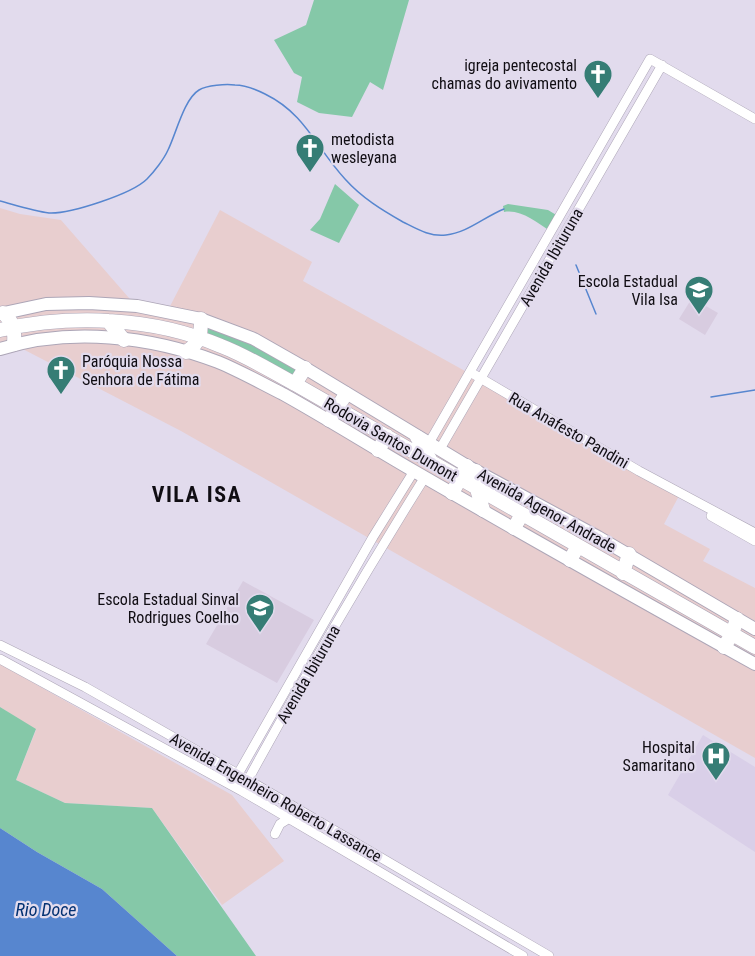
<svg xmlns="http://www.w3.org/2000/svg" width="755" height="956" font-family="'Roboto Condensed',sans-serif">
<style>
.commercial{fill:#e8cecf}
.built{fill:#d9cfe8}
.education{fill:#d8cce0}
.green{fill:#85c8a8}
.water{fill:#5786cf}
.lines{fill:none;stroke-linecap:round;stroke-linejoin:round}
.stream{stroke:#5786cf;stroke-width:1.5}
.minor-casing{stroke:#ada6b7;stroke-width:10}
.major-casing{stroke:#ada6b7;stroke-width:14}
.highway-casing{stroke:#ada6b7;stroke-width:15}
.minor{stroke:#fff;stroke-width:9}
.major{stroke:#fff;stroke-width:12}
.highway{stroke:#fff;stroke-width:14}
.labels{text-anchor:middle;stroke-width:4.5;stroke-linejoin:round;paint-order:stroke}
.poi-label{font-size:16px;fill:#100d13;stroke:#e2dbed;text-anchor:end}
.street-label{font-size:16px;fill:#100d13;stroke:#e2dbed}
.water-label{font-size:18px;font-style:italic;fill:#033172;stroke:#e2dbed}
.district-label{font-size:22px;font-weight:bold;letter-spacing:1.5px;fill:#100d13;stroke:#e2dbed}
</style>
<rect width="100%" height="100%" fill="#e2dbed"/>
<path class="commercial" d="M0 208 20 214 61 220 136 306 167 312 220 210 312 262 303 281 517 400 680 494 664 524 710 549 703 561 755 588V758L181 431 15 345 0 349Z
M0 664 232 795 284 861 222 905 152 808 65 803 16 780 36 730 0 707Z"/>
<path class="built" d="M703 735 755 767V852L668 795Z"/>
<path class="education" d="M692 298 718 313 705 335 679 319Z
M243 581 314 620 277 683 206 644Z"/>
<path class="green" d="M314 0H409L383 90 370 82 352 117 319 113 297 102 302 77 294 73 274 40 306 25Z
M335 184 359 205 339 243 310 230 320 219Z
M508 204 548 210 558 216 550 231C536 222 521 209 504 212L503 206Z
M211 327 253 345 295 367 297 371 293 376 208 334V328Z
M0 707 36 729 16 780 65 803 152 808 256 956H177L102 889 37 852 0 828Z"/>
<path class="water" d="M0 828 37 852 102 889 177 956H0Z"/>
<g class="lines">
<path class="stream" d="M0 201C15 205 33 211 49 213 70 214 132 194 147 179 154 172 164 159 168 150 176 134 184 99 199 90 207 85 226 84 235 85 246 85 255 89 265 94 306 114 316 148 345 179 362 198 382 210 403 222 417 229 430 237 446 235 467 233 484 217 504 209
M576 265 596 314
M711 397 755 390"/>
<g class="minor-casing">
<path id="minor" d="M470 372 639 471 755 533
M429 443 650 59 755 119
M440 449 662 65
M711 516 755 541
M0 645 85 687 238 774 549 956
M0 659 242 791 523 956
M238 774 373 537 414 471
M248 780C304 677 363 576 425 477
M275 834 280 824 288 819"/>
</g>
<g class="major-casing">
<path id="major" d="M0 314 46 304 89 303 137 306 201 319 254 339 305 368 467 466 598 537 755 629
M0 349C70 327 150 336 218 362 240 371 261 383 283 394 326 418 369 445 412 470 526 536 640 600 755 664"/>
</g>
<g class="highway-casing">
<path id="highway" d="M3 313C14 322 15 331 14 344
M108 321 124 340
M0 330C72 314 153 317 221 346 247 356 271 371 295 384L755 647
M186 352C200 343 201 335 201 319
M295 384 305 368
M329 420 346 394
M417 437 431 461
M378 450 387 436
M476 471 477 489 483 510
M452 493 467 466
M514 528 522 514
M570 560 578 546
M623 573 629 554
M724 647 732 634 737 619"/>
</g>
<use href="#minor" class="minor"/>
<use href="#major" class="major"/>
<use href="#highway" class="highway"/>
</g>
<defs>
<g id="church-pin" transform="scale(1.5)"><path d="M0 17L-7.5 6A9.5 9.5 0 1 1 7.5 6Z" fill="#367d75" stroke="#e2dbed"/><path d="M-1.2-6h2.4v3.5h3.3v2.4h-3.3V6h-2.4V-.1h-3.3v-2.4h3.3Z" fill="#fff"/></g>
<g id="school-pin" transform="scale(1.5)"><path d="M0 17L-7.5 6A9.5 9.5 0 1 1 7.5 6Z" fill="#367d75" stroke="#e2dbed"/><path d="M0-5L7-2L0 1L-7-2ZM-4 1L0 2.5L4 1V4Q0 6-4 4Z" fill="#fff"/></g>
<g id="hospital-pin" transform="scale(1.5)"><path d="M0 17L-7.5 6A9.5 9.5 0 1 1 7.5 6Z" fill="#367d75" stroke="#e2dbed"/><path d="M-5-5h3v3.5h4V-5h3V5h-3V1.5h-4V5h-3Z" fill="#fff"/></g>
</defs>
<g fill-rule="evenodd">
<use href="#church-pin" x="598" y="74"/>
<use href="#church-pin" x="310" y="148"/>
<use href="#school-pin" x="699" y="290"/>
<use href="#church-pin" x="61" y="370"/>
<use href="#school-pin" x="260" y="608"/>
<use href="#hospital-pin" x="716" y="756"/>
</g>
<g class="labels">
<g class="poi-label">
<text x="577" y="71">igreja pentecostal<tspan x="577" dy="18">chamas do avivamento</tspan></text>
<text x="331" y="145" text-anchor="start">metodista<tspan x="331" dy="18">wesleyana</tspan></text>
<text x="678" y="287">Escola Estadual<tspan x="678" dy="18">Vila Isa</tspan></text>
<text x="82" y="367" text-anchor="start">Paróquia Nossa<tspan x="82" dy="18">Senhora de Fátima</tspan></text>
<text x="239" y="605">Escola Estadual Sinval<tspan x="239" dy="18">Rodrigues Coelho</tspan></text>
<text x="695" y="753">Hospital<tspan x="695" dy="18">Samaritano</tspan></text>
</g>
<g class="street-label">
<text transform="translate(551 257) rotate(-60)" y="6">Avenida Ibituruna</text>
<text transform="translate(569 430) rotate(30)" y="6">Rua Anafesto Pandini</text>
<text transform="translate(391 439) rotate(30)" y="6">Rodovia Santos Dumont</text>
<text transform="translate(547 510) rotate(29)" y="6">Avenida Agenor Andrade</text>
<text transform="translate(308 674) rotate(-60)" y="6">Avenida Ibituruna</text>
<text transform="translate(276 797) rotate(30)" y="6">Avenida Engenheiro Roberto Lassance</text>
</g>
<g class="water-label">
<text x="46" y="916">Rio Doce</text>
</g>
<g class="district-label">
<text x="197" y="502">VILA ISA</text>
</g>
</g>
</svg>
